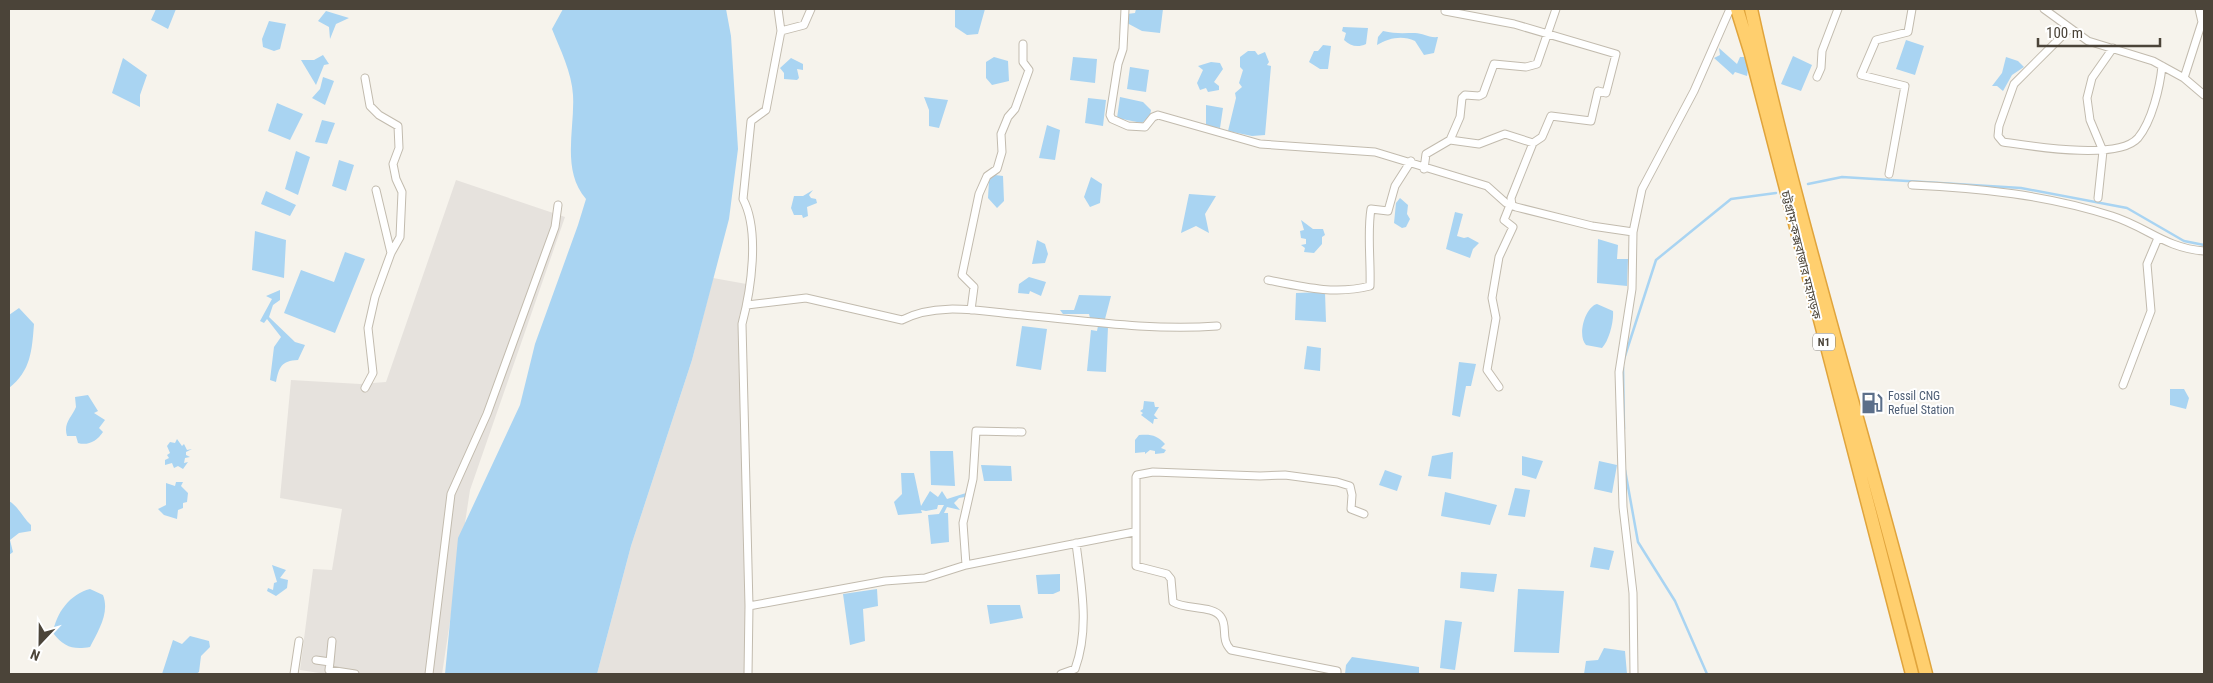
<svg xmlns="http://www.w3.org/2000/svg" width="2213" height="683" font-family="'Roboto Condensed','Noto Sans Bengali',sans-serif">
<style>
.industrial{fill:#e6e2dd}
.water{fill:#a9d4f2}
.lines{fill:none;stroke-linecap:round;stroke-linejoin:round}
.stream{stroke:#a9d4f2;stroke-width:2.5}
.street-casing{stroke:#c2bbae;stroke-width:9}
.highway-casing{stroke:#e0a43c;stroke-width:15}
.street{stroke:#fff;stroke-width:7}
.highway{stroke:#ffcf6e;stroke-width:12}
.labels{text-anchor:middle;stroke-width:4;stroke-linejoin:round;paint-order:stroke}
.shield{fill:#fff;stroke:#817c74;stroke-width:1}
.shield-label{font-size:11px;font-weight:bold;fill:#4b4439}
.street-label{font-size:12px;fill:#4b4439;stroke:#fff}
.service-label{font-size:12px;fill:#4e5e75;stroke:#fff;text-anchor:start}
</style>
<rect width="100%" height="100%" fill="#f6f3ec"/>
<path class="industrial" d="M456 180 565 217 470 490 442 674H326L300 670 313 569 332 570 342 509 280 498 291 380 360 384 386 382Z
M713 278 752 285 739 316 747 356 749 540 746 674H597L631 546 692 360Z"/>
<path class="water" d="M156 9H176L168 29 151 20Z
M563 9H726L731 36 738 149 729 219 692 360 631 546 597 674H445L458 538 520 405 535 344 578 225 586 199C561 170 575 129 573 95 572 73 560 49 552 29Z
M955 9H985L978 34 967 35 955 27Z
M1136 9H1163L1160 33 1142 31 1127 23V14L1135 13Z
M326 11 349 18 336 24 330 39 329 27 318 21Z
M269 21 286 24 280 49 274 51 263 47 262 39Z
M1343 27 1368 28 1366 44C1358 48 1350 46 1344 40L1346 33 1342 31Z
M1383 31C1395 34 1404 33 1415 33 1423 33 1428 38 1438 37L1434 53 1424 55 1415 41C1402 35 1389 38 1377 45L1378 37Z
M1906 40 1924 46 1915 75 1896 69Z
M1323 45 1331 46 1328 69H1320L1309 62 1314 51H1318Z
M1719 48 1737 64 1740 57H1744L1746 61 1750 57 1747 76 1735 72 1733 75 1714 58 1720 55Z
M1248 51H1255L1258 55 1265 52 1269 62 1267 65 1271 66 1265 135 1252 136 1228 131 1236 98 1235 93 1242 87 1239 83 1243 70 1240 67V57Z
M323 55 329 64 324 65 316 85 301 60H314Z
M1793 56 1812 65 1801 91 1781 84Z
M994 57 1008 61 1009 81 992 85 986 78V62Z
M1073 57 1097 59 1095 83 1070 80Z
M2006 57 2018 61 2024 67 2012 75 2003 91 1997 86H1992L2002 73Z
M123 58 147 75 140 95V107L112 93Z
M791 58 803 64V70L797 69 799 78 797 80 784 79V73L780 68Z
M1211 62 1220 63 1223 69 1214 82 1219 86V90L1208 92 1206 88 1200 90 1197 83 1203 70 1198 66Z
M1130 67 1149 70 1146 92 1127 89Z
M323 77 334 81 325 105 312 98 320 89Z
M924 97 948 100 939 128 929 126V110Z
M1120 97 1143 102 1151 110 1150 116 1142 123 1117 118Z
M1088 98 1106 100 1103 126 1085 123Z
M277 103 303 114 290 140 268 131Z
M1206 105 1223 108 1220 128 1206 126Z
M322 120 335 123 327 144 315 142Z
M1047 125 1060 130 1055 160 1039 158Z
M296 151 310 157 298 195 285 189Z
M339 160 354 165 346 191 332 186Z
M995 175 1003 176 1004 201 997 208 988 198 989 180Z
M1091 177 1102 184 1100 203 1090 207 1084 197Z
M813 190 809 195 811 198 816 199 817 203 807 207 808 216 803 218 802 215H794L791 208 794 196H803Z
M266 191 296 205 290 216 261 204Z
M1189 194 1216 196 1205 214 1209 233 1196 226 1181 233Z
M1400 198 1408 205 1407 214 1410 219 1406 227 1402 228 1394 223 1396 203Z
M1455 212 1463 214 1457 236 1464 238 1468 237 1479 243 1473 249 1470 258 1446 249Z
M1301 220 1313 229H1323L1325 235 1322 237V244L1314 253 1304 252 1305 248 1301 245 1306 244V239L1301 238 1300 231 1304 230Z
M255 231 286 240 284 278 252 270Z
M1598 239 1618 245 1617 259H1628L1627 286 1597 283Z
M1037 240 1045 244 1048 254 1045 263 1032 264Z
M345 252 365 259 335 333 284 313 301 270 334 282Z
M1029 277 1046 282 1041 296 1030 291 1029 294 1018 293 1019 284Z
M280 290V300L273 305 269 317 295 342 305 345 298 360C281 361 279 367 276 382L270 380 274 347 281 337 267 319 264 323 260 321 272 299 266 296Z
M1325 292 1326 322 1295 320 1296 293Z
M1079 295 1111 296 1105 319 1090 318 1089 314H1063L1060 310H1074Z
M1597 304 1613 311C1614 321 1609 341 1602 348L1586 345C1577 336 1585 307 1597 304Z
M19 308 34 324C32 350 31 371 9 388V315Z
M1022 326 1047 329 1041 370 1016 366Z
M1098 326 1108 327 1106 372 1087 371 1091 330 1097 331Z
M1307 346 1321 348 1320 371 1304 369Z
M1459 362 1476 364 1471 386H1466L1460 417 1452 415Z
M2170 389H2184L2189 398 2186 409 2170 405Z
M88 395 98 411 94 413 105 420 99 428 103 432C97 441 88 446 78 443L76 436H67C63 423 72 417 76 407L75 397Z
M1144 401 1154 402 1155 407H1159L1154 415 1158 419H1154L1153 424 1141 415 1143 413 1140 411 1143 409Z
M1139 435C1151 434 1157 435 1165 444L1161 448 1166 450 1164 453 1155 454V451L1150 450 1145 454V452L1135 453V440Z
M177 439 182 446 184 444 187 450 192 449 186 452V455L190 457 185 458 184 463 188 462 183 469 178 466 174 468 172 463 165 465V460L169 458 167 455 170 453 167 446 170 442 175 443Z
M930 451H953L955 486 931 485Z
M1453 452 1451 479 1428 476 1432 456Z
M1522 456 1543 461 1536 479 1522 475Z
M1599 461 1617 465 1612 493 1594 489Z
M981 465 1011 466 1012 481H984Z
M1385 470 1402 476 1397 491 1379 485Z
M901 473H914L921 506 930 491 938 497 942 491 947 499 966 493 965 497 959 498 954 503 960 510 947 507 944 513H948L949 542 931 544 928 515 939 514 944 505H938L937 509 926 511 921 510 922 513 898 515 894 502 902 494Z
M176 482H183L181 486 188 493 187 502 183 503V508L178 510 177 519 164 515 158 509 166 505V483L175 486Z
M1515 488 1530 490 1525 517 1508 515Z
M1445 492 1497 505 1490 525 1441 516Z
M9 501C18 506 23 518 31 525V531L19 533 10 540 13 552 9 555Z
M1594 547 1614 551 1609 570 1590 567Z
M272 565 286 570 280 578 288 580 287 588 276 596 267 591 268 588 273 590 274 583 277 582Z
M1461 572 1497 574 1494 592 1460 588Z
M1060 574V591L1053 594H1038L1036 575Z
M90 589 103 595C110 613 98 631 90 647 73 650 64 647 53 633 56 613 70 594 90 589Z
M877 589 878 606 863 609 865 641 850 645 843 594Z
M1518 589 1564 591 1559 653 1514 652Z
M987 605H1020L1023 618 990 624Z
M1445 620 1462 622 1455 670 1440 668Z
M190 636 209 641 210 647 201 656 199 672 196 674H162L173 640 182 644Z
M1604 648 1625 651 1627 674H1584L1586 661 1598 660Z
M1352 657 1419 667V674H1345L1346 665Z"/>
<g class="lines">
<path class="stream" d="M1808 184 1842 177 2021 188 2127 208 2184 241 2204 245
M1624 359 1656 260 1731 199 1776 193
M1623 367 1624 429
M1625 470 1638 542 1675 601 1707 674"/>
<g class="street-casing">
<path id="street" d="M1125 9 1123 49 1118 64 1110 115 1112 119 1128 126 1145 127 1153 117 1158 115 1260 144 1375 152 1487 186 1506 203 1516 207 1592 226 1633 232
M2044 9 2088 41 2153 61 2184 78 2204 95
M2070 28 2014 84 1999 126 1998 136 2003 142C2031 146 2118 161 2138 138 2152 121 2160 87 2162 66
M781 31 804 25 811 9
M1817 77 1821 68 1822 51 1838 9
M2184 78 2202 22 2199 9
M1450 140 1460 117 1462 98 1465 95 1479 96 1483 94 1494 64 1526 67 1537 64 1556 9
M1424 169 1426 154 1450 140 1479 144 1505 134 1533 143 1542 137 1551 116 1591 121 1598 91 1606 93 1616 54 1514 24 1445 11
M1889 174 1905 86 1861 75 1876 40 1908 32 1912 9
M1912 185C1980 188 2047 195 2112 216 2147 227 2165 248 2204 251
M376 190 391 253
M2098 198 2103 151 2090 120 2087 98 2092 78 2113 48
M1512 206 1511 198 1533 143
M1268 280C1303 287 1335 295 1370 286 1371 261 1367 233 1371 209L1388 211 1395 186 1411 161
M747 305 806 298 902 320C938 301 984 312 1023 315 1086 321 1153 331 1217 326
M971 310 974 287 962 275 979 194 987 176 997 169 1002 152 1001 134 1008 117 1015 109 1029 70 1023 62V44
M2123 385 2151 311 2147 264 2158 238
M1499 387 1487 370 1496 318 1492 298 1499 257 1513 227 1504 220 1510 205
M365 388 373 373 368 328 375 297 391 253 400 237 402 192 396 179 393 164 399 148 398 126 379 115 370 106 365 78
M966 565 963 523 973 479 976 431 1022 432
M749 606 885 581 925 578 966 565 1134 532
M316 660 330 662 329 670 355 674
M330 662 332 641
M294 674 299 641
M429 674 451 494 487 414 555 227 558 205
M748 674 749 606 742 324C751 290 760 231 743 199L751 121 766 110 781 31 778 9
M1061 674 1075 669C1090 628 1081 585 1076 543
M1337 674V671L1231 650C1220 639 1228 627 1221 617 1213 605 1186 610 1173 602L1171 579 1167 574 1136 566V477L1137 475 1153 472 1260 476 1285 475 1337 482 1350 486 1352 495 1351 509 1364 514
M1634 674 1633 593 1623 507 1619 372 1632 289 1633 232 1642 189 1694 91 1730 9"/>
</g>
<g class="highway-casing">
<path id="highway" d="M1737 9 1751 54 1912 674
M1751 9C1800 233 1870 452 1926 674"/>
</g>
<use href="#street" class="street"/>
<use href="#highway" class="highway"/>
</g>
<defs>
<g id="fuel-bare" transform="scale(1.725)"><path d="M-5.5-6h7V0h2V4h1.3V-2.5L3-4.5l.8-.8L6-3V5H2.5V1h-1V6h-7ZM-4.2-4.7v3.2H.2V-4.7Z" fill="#5c6f8a" stroke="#fff" stroke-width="2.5" paint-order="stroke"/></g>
</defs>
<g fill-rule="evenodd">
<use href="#fuel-bare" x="1872" y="403"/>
</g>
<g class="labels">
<rect class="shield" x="1813" y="333.5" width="22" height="17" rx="4"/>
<g class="shield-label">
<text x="1824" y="346">N1</text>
</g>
<g class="street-label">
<text transform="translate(1801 255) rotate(76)" y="4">চট্টগ্রাম-কক্সবাজার মহাসড়ক</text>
</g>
<g class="service-label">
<text x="1888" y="400">Fossil CNG<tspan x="1888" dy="14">Refuel Station</tspan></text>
</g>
</g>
<rect width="2213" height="683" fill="none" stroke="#4b4439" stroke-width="20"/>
<g transform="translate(40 643) rotate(202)" stroke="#ffffff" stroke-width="4" paint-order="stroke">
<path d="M0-4L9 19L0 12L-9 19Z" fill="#4b4439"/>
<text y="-8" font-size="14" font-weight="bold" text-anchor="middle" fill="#4b4439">N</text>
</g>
<path d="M2038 38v8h122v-8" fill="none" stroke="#4b4439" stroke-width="2.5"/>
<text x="2046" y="38" font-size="15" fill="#4b4439" stroke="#ffffff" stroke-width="4" paint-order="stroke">100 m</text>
</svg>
